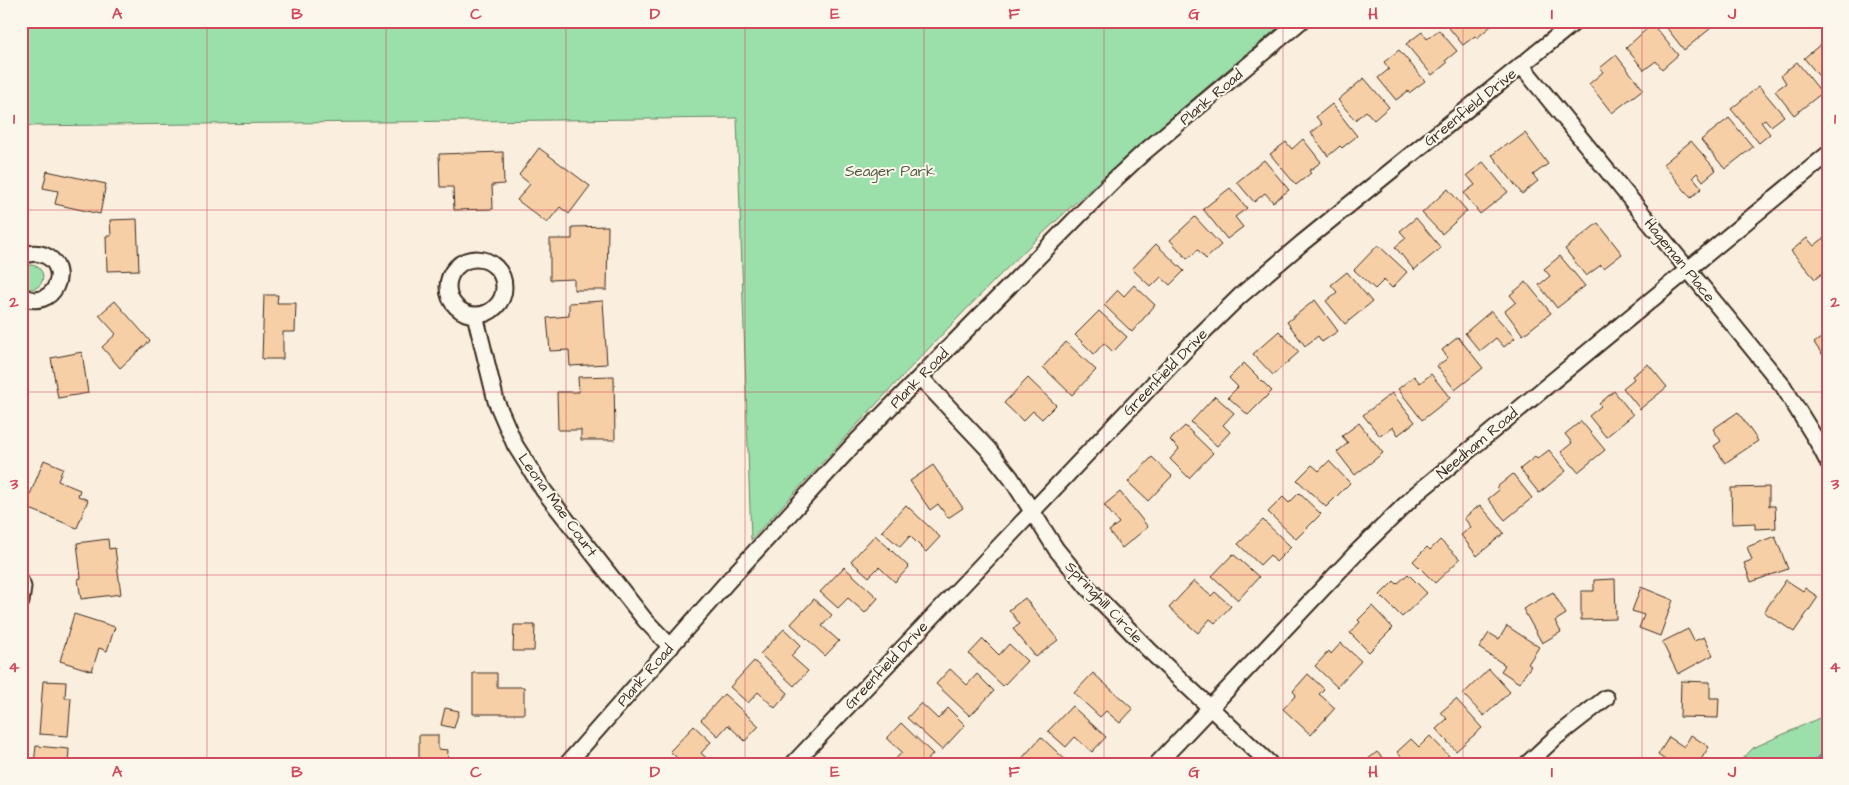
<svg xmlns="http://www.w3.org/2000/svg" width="1849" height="785" font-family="'Architects Daughter',sans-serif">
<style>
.green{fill:#9bdfab;stroke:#6b8464}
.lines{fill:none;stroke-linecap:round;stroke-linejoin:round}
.stream{stroke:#6d8f9d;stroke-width:5.5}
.building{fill:#f7cfa7;stroke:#3b2a1e}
.street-casing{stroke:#3b2a1e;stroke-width:19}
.street{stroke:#fbf7ec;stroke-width:15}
.grid{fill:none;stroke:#d1495b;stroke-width:1;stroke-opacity:0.55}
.labels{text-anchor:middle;stroke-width:4;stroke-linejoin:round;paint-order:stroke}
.street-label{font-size:15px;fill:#3b2a1e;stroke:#fbf7ec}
.park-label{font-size:15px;fill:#535741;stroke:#fbf7ec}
.neatline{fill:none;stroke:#d1495b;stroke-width:2}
.grid-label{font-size:16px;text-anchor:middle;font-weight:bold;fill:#d1495b}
</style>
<rect width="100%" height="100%" fill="#faefde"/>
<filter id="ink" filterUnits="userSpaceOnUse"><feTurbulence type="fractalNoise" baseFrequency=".02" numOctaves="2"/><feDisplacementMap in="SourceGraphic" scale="10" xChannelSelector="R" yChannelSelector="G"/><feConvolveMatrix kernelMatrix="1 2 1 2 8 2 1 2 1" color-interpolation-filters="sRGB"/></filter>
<g filter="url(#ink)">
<path class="green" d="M21 21H1286C1187 103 1088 187 996 279 912 364 832 452 751 540L737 118 21 126Z
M19 277a12 12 0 1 1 24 0a12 12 0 1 1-24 0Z
M1828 714V764H1738L1753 748Z"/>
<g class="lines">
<path class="stream" d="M1812 764 1828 752"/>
</g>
<path class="building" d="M1447 21H1488L1492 25 1477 38 1475 36 1463 45 1445 23Z
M1673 21H1705L1711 28 1684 50 1666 27Z
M1652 24 1678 55 1662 69 1656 61 1644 70 1626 48Z
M1439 30 1457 51 1445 61 1447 63 1432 75 1406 44 1422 32 1427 39Z
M1821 44 1826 52 1828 51V87L1804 58Z
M1399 50 1425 81 1409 93 1408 91 1396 100 1378 78 1389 69 1384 62Z
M1616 55 1643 89 1612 113 1589 84 1603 72 1600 68Z
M1797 62 1822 93 1794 115 1775 91 1786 83 1781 75Z
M1364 78 1389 107 1374 120 1366 111 1355 120 1338 100Z
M1759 86 1784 116 1771 126 1765 119 1761 122 1770 134 1759 143 1731 109Z
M1332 104 1357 136 1342 148 1340 146 1328 156 1311 133 1322 124 1316 117Z
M1729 118 1753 147 1725 169 1701 140Z
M1525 133 1548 164 1533 175 1538 181 1522 194 1492 155 1507 143 1509 145Z
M1303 139 1321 162 1309 171 1311 173 1296 185 1270 154 1286 142 1292 149Z
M1691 141 1716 170 1703 181 1697 173 1693 177 1702 188 1691 198 1663 164Z
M539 148 590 186 569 214 560 207 547 223 517 200 530 184 519 175Z
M503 152 504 184 492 185 493 209 454 210 453 187H440L439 154Z
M21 153H24V200H21Z
M1264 160 1289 190 1273 202 1265 193 1254 202 1237 182Z
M1483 162 1508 192 1480 214 1464 193 1475 185 1467 175Z
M47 171 106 184 100 214 55 204 58 191 43 188Z
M1230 188 1247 208 1235 217 1243 227 1227 239 1203 209Z
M1448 189 1467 211 1442 234 1422 213Z
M1195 217 1221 245 1206 259 1198 250 1187 259 1170 240Z
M1416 218 1441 248 1414 270 1395 247 1406 238 1400 231Z
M137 219 139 270 107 271 106 236H111L110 220Z
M1598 223 1622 254 1604 268 1601 265 1586 276 1565 249Z
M608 226 607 290H574V279L550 280V239H572V227Z
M1825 237 1828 240V269L1815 279 1791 251 1807 238 1814 246Z
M1156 244 1184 271 1170 285 1161 277 1151 287 1132 269Z
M1378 245 1407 272 1392 288 1384 280 1375 289 1354 270Z
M1560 256 1585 286 1557 308 1539 285 1550 276 1544 269Z
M1347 272 1372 302 1345 324 1326 301 1337 292 1331 285Z
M1526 282 1551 313 1523 335 1505 311 1516 302 1510 295Z
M1134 285 1155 305 1132 332 1104 305 1118 290 1124 296Z
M264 295H278L277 303H296L295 332H283V359H262Z
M1315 300 1338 331 1322 342 1318 336 1305 346 1287 322Z
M115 301 150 341 120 368 102 347 116 334 99 315Z
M603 301 607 364 570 366 569 350 550 351 547 318 569 316V303Z
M1099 311 1127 337 1113 352 1104 343 1094 354 1075 335Z
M1491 311 1515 338 1504 347 1496 338 1480 351 1465 333Z
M1279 331 1299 352 1273 375 1253 354Z
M1828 333V362L1814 343Z
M1458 337 1483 368 1455 390 1437 366 1448 358 1442 350Z
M1066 342 1096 370 1072 395 1043 367Z
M82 352 88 393 58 398 51 358Z
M1244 363 1272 391 1248 415 1228 397 1238 387 1229 378Z
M1648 364 1667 387 1640 409 1623 388 1634 379 1632 376Z
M1431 374 1450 398 1422 420 1398 389 1414 376 1420 383Z
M614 376 615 440H581V430H558L557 392H579L578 377Z
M1028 378 1056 405 1042 419 1033 411 1023 421 1004 403Z
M1614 391 1633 415 1606 437 1589 416 1601 406 1599 404Z
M1392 393 1415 422 1398 435 1393 427 1380 436 1363 415Z
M1215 396 1234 413 1223 425 1230 432 1217 446 1191 422Z
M1738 412 1758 441 1725 463 1714 446 1721 441 1713 429Z
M1581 421 1605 450 1578 472 1561 452 1572 443 1565 434Z
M1359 423 1383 453 1355 475 1337 452 1348 443 1342 436Z
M1185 426 1213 453 1189 478 1170 459 1179 449 1170 440Z
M1549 450 1566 471 1539 493 1520 469 1535 457 1537 459Z
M1152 457 1172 476 1148 501 1128 482Z
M44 460 63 468 58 481 80 490 78 496 88 500 77 528 25 507Z
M1329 461 1350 483 1326 507 1297 480 1312 465 1319 471Z
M933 465 963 508 948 518 938 504 930 510 910 481Z
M1513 474 1532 498 1505 520 1488 499 1499 490 1497 487Z
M1769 487V506H1775L1776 528 1755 529V523L1732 524 1731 488Z
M1120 492 1148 527 1122 548 1109 531 1119 523 1104 505Z
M1299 493 1321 514 1296 539 1268 512 1283 497 1289 503Z
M906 505 940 537 926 552 910 536 900 547 882 531Z
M1480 505 1504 533 1477 556 1461 535 1471 527 1464 518Z
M1263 520 1291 547 1276 562 1270 555 1260 565 1238 544Z
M875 535 909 567 895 582 879 567 869 577 851 561Z
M1775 536 1788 569 1751 582 1744 563 1752 560 1747 547Z
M108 539 109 549 115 548 121 594 81 599 78 579 81 578 77 543Z
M1440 540 1460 559 1435 583 1413 561 1427 547 1430 550Z
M1233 554 1259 577 1238 600 1212 576Z
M844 567 878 598 865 613 848 598 838 608 820 592Z
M1408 574 1427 593 1402 617 1380 595 1394 581 1397 584Z
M1615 579 1616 619 1581 620V591H1594V580Z
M1786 580 1803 591 1805 588 1818 597 1794 632 1764 612Z
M1194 581 1211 596 1215 592 1231 606 1215 623 1210 619 1198 633 1169 608Z
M1641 587 1673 600 1660 636 1639 628 1644 615 1632 611Z
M1553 592 1566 614 1555 621 1561 632 1542 643 1523 609Z
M1025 598 1058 640 1036 657 1013 629 1020 624 1009 610Z
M814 599 832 615 822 626 839 641 825 656 791 624Z
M1827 601H1828V632L1823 631Z
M1372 606 1393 628 1369 652 1350 633 1360 622 1358 620Z
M74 614 115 627 107 651 99 648 92 671 60 661Z
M514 625H535L534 651H513Z
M1507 626 1539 647 1528 664 1531 666 1519 683 1501 671 1505 665 1479 648 1489 633 1499 639Z
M784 629 801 645 791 656 808 671 794 686 760 654Z
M1688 629 1694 641 1704 637 1713 655 1678 674 1662 642Z
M983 639 999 655 1009 644 1027 661 1003 686 969 654Z
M1341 643 1361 661 1337 687 1315 666 1329 651 1331 654Z
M754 661 788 693 775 708 758 692 748 703 730 687Z
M950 669 967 685 977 674 994 691 970 716 936 684Z
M1489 669 1510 692 1484 716 1463 694Z
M473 673H497V687H524V714H473Z
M1093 673 1133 709 1120 723 1106 711 1100 717 1074 693Z
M1308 674 1324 689 1319 694 1335 708 1311 735 1283 709 1296 695 1293 691Z
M43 681 66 682 65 698H71L68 736 39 734Z
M1681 681 1710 682V698H1719L1718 718 1680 717Z
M724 694 759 726 745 741 728 725 718 736 701 720Z
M1456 699 1482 728 1456 751 1436 729 1447 719 1441 712Z
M921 703 938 719 948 708 965 725 942 750 907 718Z
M1072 706 1106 737 1092 752 1075 737 1066 747 1048 731Z
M445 708 459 711 454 728 441 725Z
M901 723 933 754 924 764 892 763 902 752 887 738Z
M694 726 711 742 701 753 713 764H683L670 751Z
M419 735H438V749L448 750 447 764H419Z
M1691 735 1709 747 1698 764H1671L1658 755 1669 737 1684 747Z
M1430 736 1449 756 1441 764H1408L1397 752 1411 739 1419 747Z
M1041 737 1070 764 1018 763Z
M36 746 69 749 68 764H34Z
M1377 752 1388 764H1371L1367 760Z"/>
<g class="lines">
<g class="street-casing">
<path id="street" d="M1521 65 1783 386 1817 441 1828 462
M21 257C28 253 36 252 44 255 73 267 54 313 21 296
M448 287a28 28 0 1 1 56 0a28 28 0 1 1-56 0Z
M475 315 496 401 515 445 544 491 645 620 671 647
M920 377 988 449 1011 478 1056 549 1088 588 1150 651 1270 764
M21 582 23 587 21 602
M567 764 729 580 854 444 1112 182 1142 154 1301 21
M793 764 1192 343 1240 296 1302 243 1576 21
M1157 764 1360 549 1416 494 1828 154
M1527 764 1556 737 1606 698"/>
</g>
<use href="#street" class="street"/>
</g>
</g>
<path class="grid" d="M207 21V764M386 21V764M566 21V764M745 21V764M924 21V764M1104 21V764M1283 21V764M1463 21V764M1642 21V764M21 210H1828M21 392H1828M21 575H1828"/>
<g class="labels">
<g class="street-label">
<text transform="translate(1211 97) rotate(-40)" y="5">Plank Road</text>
<text transform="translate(1470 107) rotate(-39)" y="5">Greenfield Drive</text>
<text transform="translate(1680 260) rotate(51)" y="5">Hageman Place</text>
<text transform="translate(1165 372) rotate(-46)" y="5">Greenfield Drive</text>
<text transform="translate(919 378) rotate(-46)" y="5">Plank Road</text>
<text transform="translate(1477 443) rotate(-40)" y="5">Needham Road</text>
<text transform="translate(558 505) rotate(54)" y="5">Leona Mae Court</text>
<text transform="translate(1104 602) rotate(47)" y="5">Springhill Circle</text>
<text transform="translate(886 665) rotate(-47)" y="5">Greenfield Drive</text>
<text transform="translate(645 675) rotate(-49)" y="5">Plank Road</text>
</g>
<g class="park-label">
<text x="890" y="176">Seager Park</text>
</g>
</g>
<rect width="1849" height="785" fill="none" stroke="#fbf7ec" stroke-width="55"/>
<rect x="28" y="28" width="1794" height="730" class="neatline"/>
<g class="grid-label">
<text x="117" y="19">A</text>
<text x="297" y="19">B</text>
<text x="476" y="19">C</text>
<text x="655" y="19">D</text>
<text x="835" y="19">E</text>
<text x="1014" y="19">F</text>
<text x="1194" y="19">G</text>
<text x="1373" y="19">H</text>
<text x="1552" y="19">I</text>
<text x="1732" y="19">J</text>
<text x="14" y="124">1</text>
<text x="1835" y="124">1</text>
<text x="14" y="307">2</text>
<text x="1835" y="307">2</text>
<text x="14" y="489">3</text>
<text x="1835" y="489">3</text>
<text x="14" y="672">4</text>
<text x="1835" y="672">4</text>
<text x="117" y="777">A</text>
<text x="297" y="777">B</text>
<text x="476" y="777">C</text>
<text x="655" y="777">D</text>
<text x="835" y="777">E</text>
<text x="1014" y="777">F</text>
<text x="1194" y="777">G</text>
<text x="1373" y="777">H</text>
<text x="1552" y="777">I</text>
<text x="1732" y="777">J</text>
</g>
</svg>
